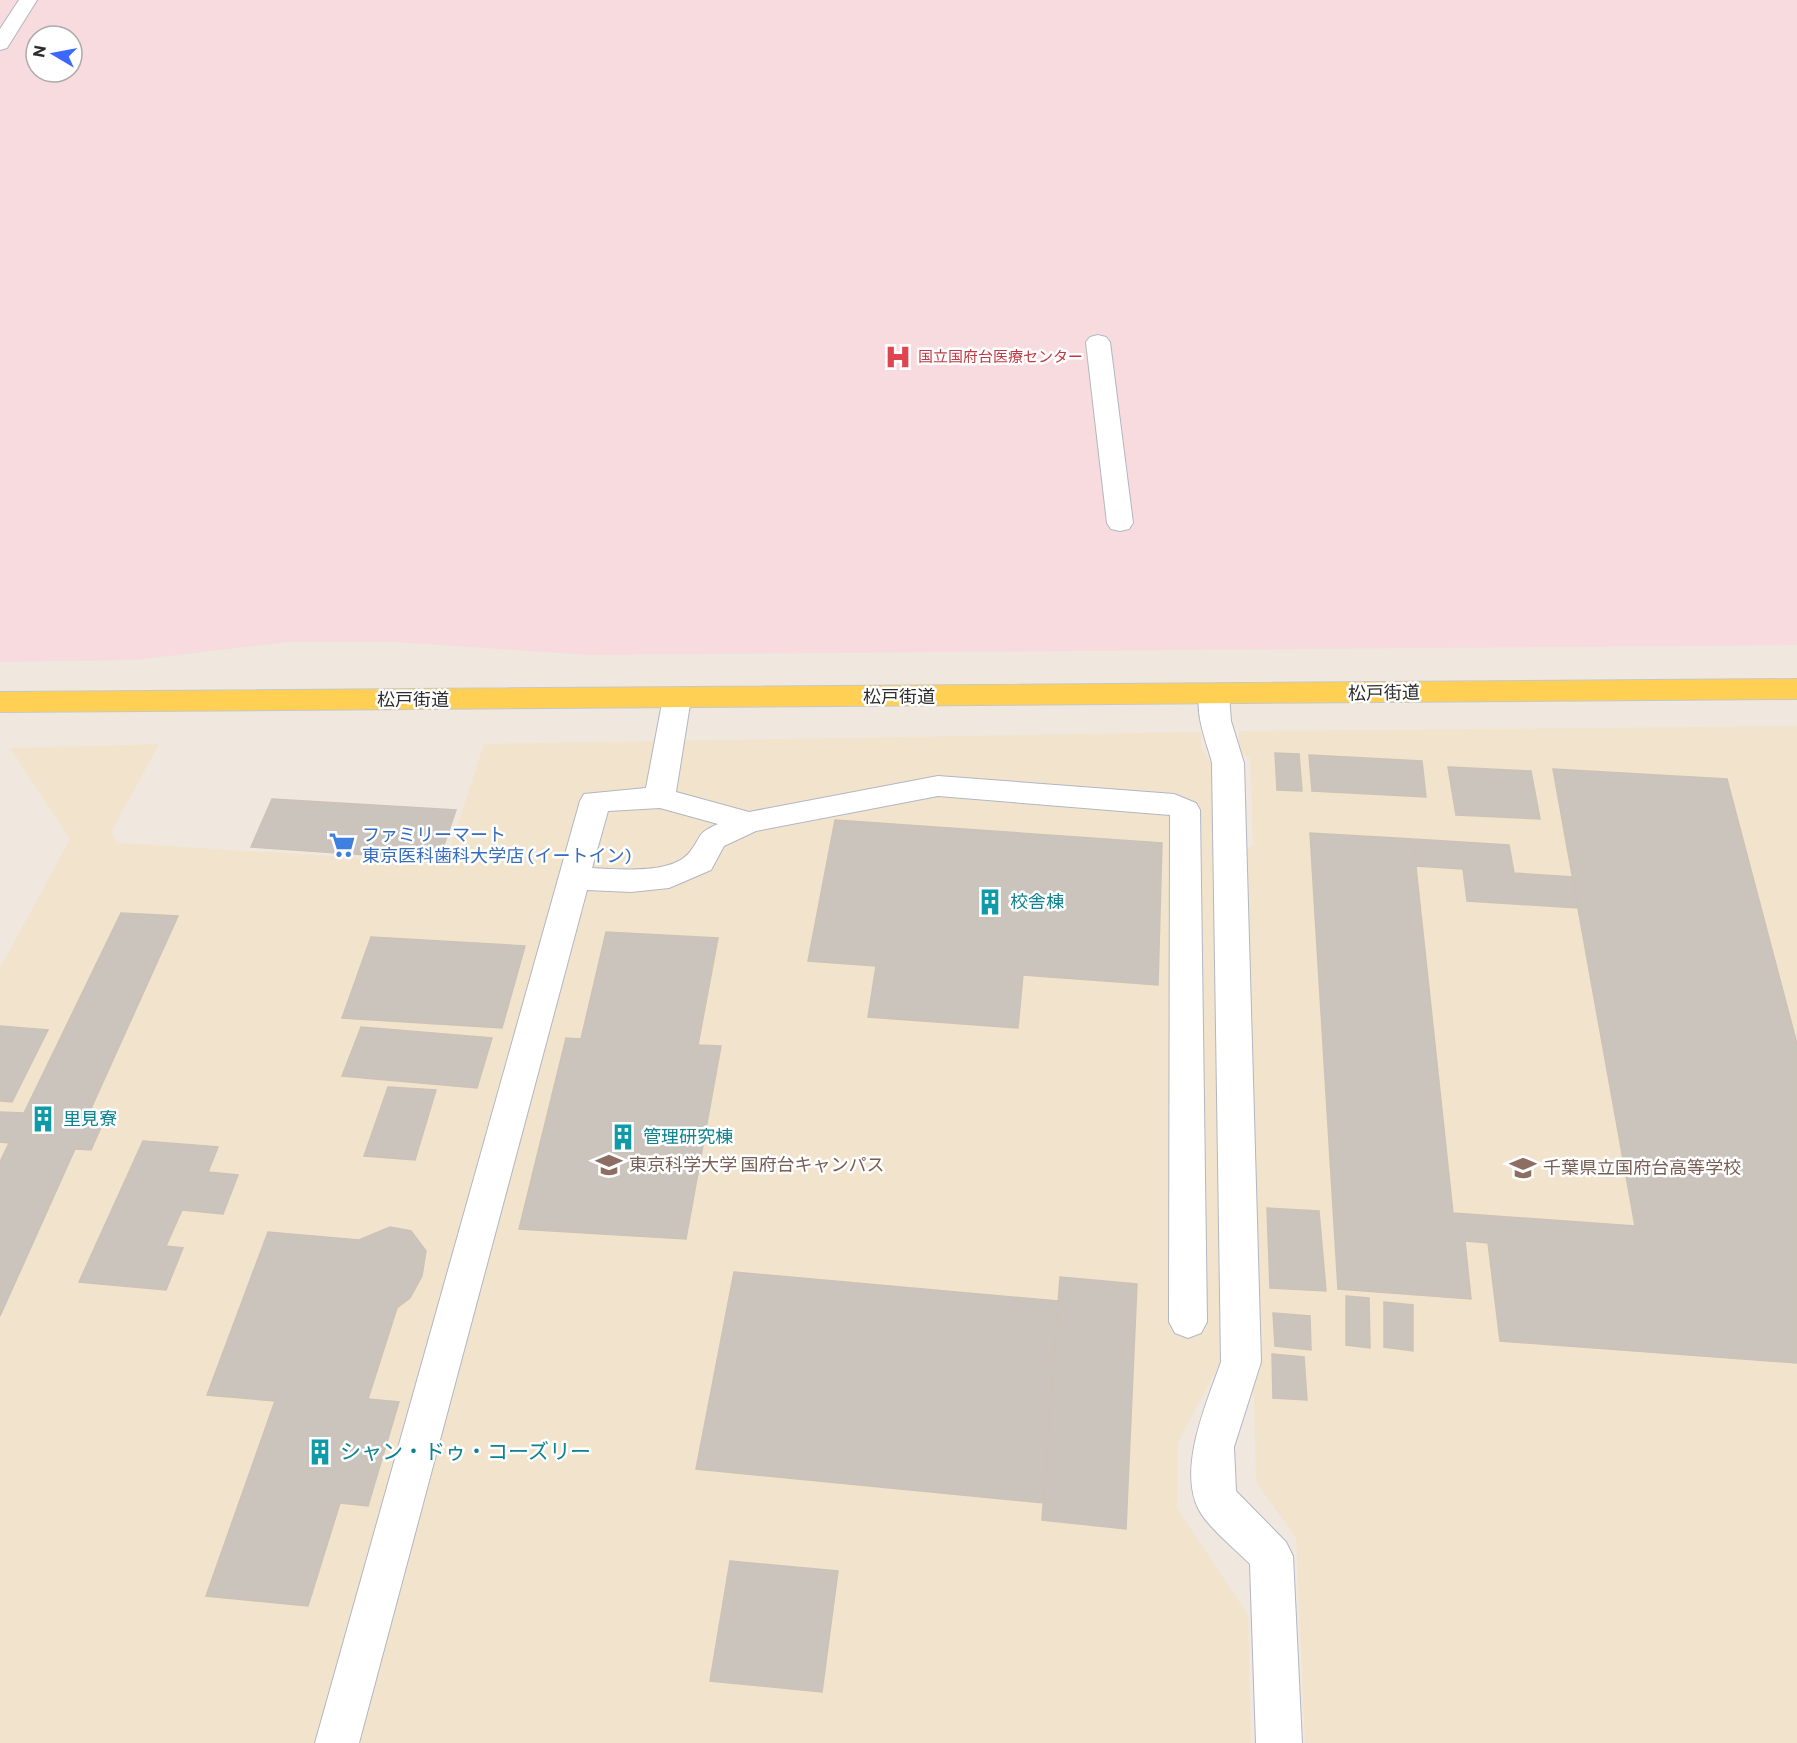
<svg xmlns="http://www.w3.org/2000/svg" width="1797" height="1743" font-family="Commissioner,'Noto Sans JP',sans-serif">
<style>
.education{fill:#f2e4cc}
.medical{fill:#f7dbde;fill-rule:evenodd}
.building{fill:#cbc4bd;stroke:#ccc3b7;stroke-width:1.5}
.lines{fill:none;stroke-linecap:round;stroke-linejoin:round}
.service-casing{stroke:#b2b6c2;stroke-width:2}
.minor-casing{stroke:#b2b6c2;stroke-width:2}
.primary-casing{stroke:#c8c8c8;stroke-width:2}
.service{fill:#fff;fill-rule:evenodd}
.minor{fill:#fff;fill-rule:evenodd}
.primary{fill:#ffd054;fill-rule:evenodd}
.labels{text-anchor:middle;stroke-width:5;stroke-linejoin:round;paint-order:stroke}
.far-health-label{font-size:15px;fill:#be3a42;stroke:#fff;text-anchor:start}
.street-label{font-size:18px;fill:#2d2d2d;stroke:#fff}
.shop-label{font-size:18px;fill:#366cbe;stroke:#fff;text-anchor:start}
.culture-label{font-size:18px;fill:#0d838f;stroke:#fff;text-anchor:start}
.education-label{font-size:18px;fill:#785e54;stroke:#fff;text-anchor:start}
.near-culture-label{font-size:21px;fill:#0d838f;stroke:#fff;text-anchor:start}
</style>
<rect width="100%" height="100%" fill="#f0e7de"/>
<path class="education" d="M1797 726V1743H1305L1296 1538 1256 1482 1241 854 1253 845 1250 759 1239 751V731Z
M1201 732V747L1213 767 1220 1363 1178 1443 1177 1508 1248 1615 1251 1743H0V968L70 839 10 748 159 744 111 833 118 843 445 863 484 744Z"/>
<path class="medical" d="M0 0H1797V645L588 655 395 642H289L135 660 0 662ZM36 36H72V72H36Z"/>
<path class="building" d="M1275 753 1299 754 1302 791 1277 790Z
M1309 755 1422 761 1426 797 1312 791Z
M1448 767 1531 771 1540 819 1456 815Z
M1553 769 1727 779 1797 1044V1363L1500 1341 1488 1243 1465 1241 1471 1299 1338 1289 1310 833 1413 839 1453 1213 1635 1226Z
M272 799 456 810 439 860 251 847Z
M835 820 1162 843 1158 985 1023 975 1018 1028 868 1017 876 966 808 961Z
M1413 839 1509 845 1514 873 1573 877 1578 908 1467 901 1463 869 1416 866Z
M121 913 178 916 84 1124 102 1125 91 1150 75 1149 0 1316V1162L9 1143 0 1142V1112L24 1113Z
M606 932 718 938 698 1045 721 1046 686 1239 519 1229 566 1038 581 1039Z
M371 937 525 946 502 1028 342 1018Z
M0 1026 48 1030 12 1102 0 1101Z
M361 1027 492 1038 477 1088 342 1076Z
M388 1087 436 1090 415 1160 364 1156Z
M143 1141 218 1147 208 1172 238 1175 223 1214 182 1210 166 1246 183 1248 166 1290 79 1282Z
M1267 1208 1319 1211 1326 1291 1270 1288Z
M390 1227 411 1231 426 1251 422 1276 410 1298 397 1308 368 1399 399 1402 368 1506 340 1503 308 1606 206 1596 275 1401 207 1395 268 1232 359 1240Z
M734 1272 1058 1301 1044 1503 696 1469Z
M1060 1277 1137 1284 1126 1529 1042 1520Z
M1346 1296 1369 1298 1370 1348 1346 1345Z
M1384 1302 1413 1305V1351L1384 1347Z
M1273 1313 1310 1316 1311 1350 1275 1346Z
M1272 1354 1304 1357 1307 1400 1273 1398Z
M730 1561 838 1571 822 1692 710 1681Z"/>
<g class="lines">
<g class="service-casing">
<path id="service" d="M19 0H37L7 48 0 50V29Z
M1098 335 1106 337 1110 342 1133 523 1129 529 1120 531 1111 529 1107 523 1086 342 1090 337Z
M677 689 687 691 691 698 676 792 749 812 938 776 1174 794 1196 803 1200 810 1207 1322 1201 1333 1188 1338 1175 1333 1169 1322 1170 815 938 796 756 831 724 846 711 870 669 888 631 892 587 890 359 1743H315L580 801 584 794 646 788 663 698 667 691ZM660 808 718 824C695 834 703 836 689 853 671 875 617 869 592 868L608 811Z"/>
</g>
<g class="minor-casing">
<path id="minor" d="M1214 684 1225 687 1229 694 1231 721 1244 763 1261 1362 1234 1447 1236 1491 1286 1542 1293 1556 1302 1743H1256L1250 1564C1235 1549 1208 1527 1199 1510 1177 1469 1207 1402 1221 1362L1212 763C1207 742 1191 707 1203 687Z"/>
</g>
<g class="primary-casing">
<path id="primary" d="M1797 679V699L0 712V692Z"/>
</g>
<use href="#service" class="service"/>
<use href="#minor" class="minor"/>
<use href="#primary" class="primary"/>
</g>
<defs>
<g id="hospital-bare" transform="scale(2.07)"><path d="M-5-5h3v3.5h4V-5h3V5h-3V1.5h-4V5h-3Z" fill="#e0444e" stroke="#fff" stroke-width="2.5" paint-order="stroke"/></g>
<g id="supermarket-bare" transform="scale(2.07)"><path d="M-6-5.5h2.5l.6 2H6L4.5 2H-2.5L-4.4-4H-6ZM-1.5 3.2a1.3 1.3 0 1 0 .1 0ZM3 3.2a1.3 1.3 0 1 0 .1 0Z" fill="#3f7fe0" stroke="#fff" stroke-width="2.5" paint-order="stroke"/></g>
<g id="building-bare" transform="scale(2.07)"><path d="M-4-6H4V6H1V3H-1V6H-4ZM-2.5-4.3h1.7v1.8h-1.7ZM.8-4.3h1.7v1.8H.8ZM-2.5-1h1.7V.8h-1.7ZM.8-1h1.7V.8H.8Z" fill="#0f9aa8" stroke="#fff" stroke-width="2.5" paint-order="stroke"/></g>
<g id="university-bare" transform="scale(2.07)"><path d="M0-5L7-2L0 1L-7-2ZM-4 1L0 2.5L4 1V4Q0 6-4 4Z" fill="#8d6e63" stroke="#fff" stroke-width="2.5" paint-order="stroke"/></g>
<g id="school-bare" transform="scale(2.07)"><path d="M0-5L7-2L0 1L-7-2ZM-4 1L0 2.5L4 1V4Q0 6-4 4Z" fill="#8d6e63" stroke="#fff" stroke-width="2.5" paint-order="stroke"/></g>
</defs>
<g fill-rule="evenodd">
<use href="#hospital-bare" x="898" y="357"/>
<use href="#supermarket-bare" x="342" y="845"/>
<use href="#building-bare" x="990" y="902"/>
<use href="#building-bare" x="43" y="1119"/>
<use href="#building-bare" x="623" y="1137"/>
<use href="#university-bare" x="609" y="1165"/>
<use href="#school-bare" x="1523" y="1168"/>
<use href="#building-bare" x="320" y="1452"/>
</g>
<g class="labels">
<g class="far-health-label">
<text x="918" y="362">国立国府台医療センター</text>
</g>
<g class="street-label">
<text transform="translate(1384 693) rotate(-1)" y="6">松戸街道</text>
<text x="899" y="703">松戸街道</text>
<text x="413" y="706">松戸街道</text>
</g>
<g class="shop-label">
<text x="362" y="841">ファミリーマート<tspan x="362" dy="21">東京医科歯科大学店 (イートイン)</tspan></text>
</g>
<g class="culture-label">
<text x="1010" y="908">校舎棟</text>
<text x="63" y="1125">里見寮</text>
<text x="643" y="1143">管理研究棟</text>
</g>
<g class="education-label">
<text x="629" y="1171">東京科学大学 国府台キャンパス</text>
<text x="1543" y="1174">千葉県立国府台高等学校</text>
</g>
<g class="near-culture-label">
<text x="340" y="1459">シャン・ドゥ・コーズリー</text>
</g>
</g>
<g transform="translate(54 54) rotate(280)"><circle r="28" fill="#ffffff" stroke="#ababab" stroke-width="1.5"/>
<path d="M0-4.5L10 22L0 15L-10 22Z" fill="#3c68ff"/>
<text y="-9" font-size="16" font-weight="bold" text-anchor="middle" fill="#2d2d2d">N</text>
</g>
</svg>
